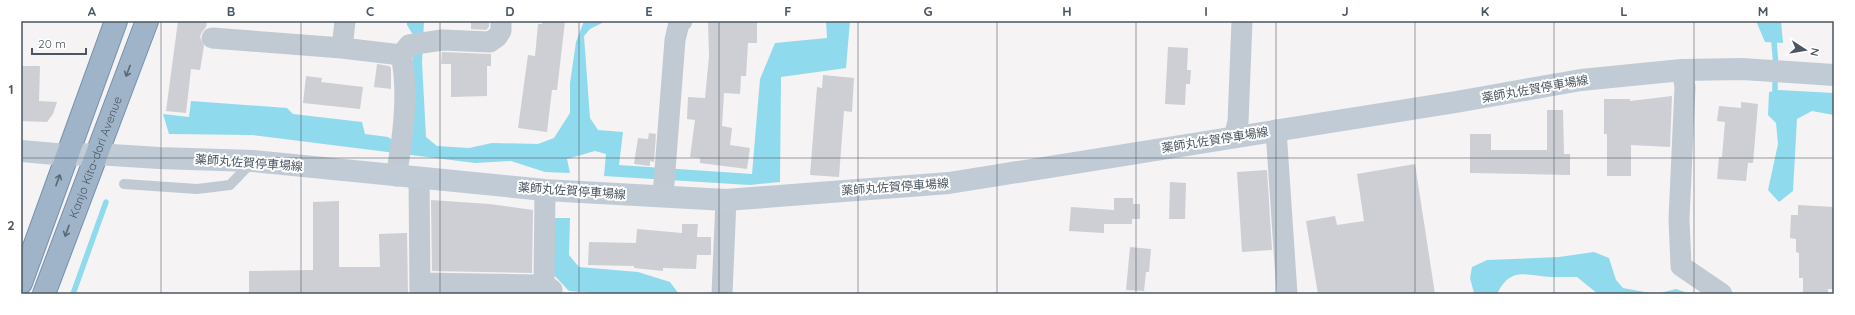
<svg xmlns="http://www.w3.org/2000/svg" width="1855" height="315" font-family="Quicksand,'Noto Sans JP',sans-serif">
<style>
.water{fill:#90daee}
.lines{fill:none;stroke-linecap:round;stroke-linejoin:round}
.stream{stroke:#90daee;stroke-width:5.5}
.building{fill:#cdcfd5}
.trunk-casing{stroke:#7690ad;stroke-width:24}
.service{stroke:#c1cad2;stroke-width:10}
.minor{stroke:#c1cad2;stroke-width:21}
.secondary{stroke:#c1cbd6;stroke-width:22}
.trunk{stroke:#9fb4c9;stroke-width:22}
.oneway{stroke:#5b6976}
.grid{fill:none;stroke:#4a5661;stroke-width:1;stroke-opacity:0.55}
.labels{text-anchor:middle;stroke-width:4;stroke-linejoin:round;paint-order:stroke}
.street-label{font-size:12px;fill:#4a5661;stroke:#fff}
.neatline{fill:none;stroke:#4a5661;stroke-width:1.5}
.grid-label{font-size:13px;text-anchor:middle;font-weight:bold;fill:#4a5661}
</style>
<rect width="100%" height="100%" fill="#f5f3f3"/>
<path class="water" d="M407 21H424L422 62 426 137 437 146 469 148 492 143 538 144 554 138 570 113V83L576 42 584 21H606L590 29 584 36 590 118 598 130 623 132 619 165 752 174 760 79 775 43 827 38 826 21H850L846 68 781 77 780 182 750 185 604 176 606 154 595 151 567 159 570 173 545 172 511 161 475 163 253 135 169 134 163 114 189 117 191 101 287 108 293 114 362 122 365 134 388 137 394 141 412 85 413 35 407 25Z
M1756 21H1781L1783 43 1765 42Z
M1779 90 1834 93V115L1812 111 1797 119 1793 191 1779 202 1768 190 1778 144 1776 123 1768 115 1769 92Z
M554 218H570L569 255 579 267 638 272 670 282 679 294H604L569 291 552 273Z
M1594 252 1609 258 1616 280 1623 288 1656 294 1676 289 1691 294H1598L1577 277C1569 277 1561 277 1552 277 1527 276 1511 265 1497 294H1476L1474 293 1470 278 1472 267 1487 260 1559 257Z"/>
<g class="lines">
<path class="stream" d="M1770 21 1774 42 1776 66
M1775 91V75
M73 294 106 202"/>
</g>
<path class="building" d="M178 21H207L206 27 202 32 200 37 204 46 200 70 191 69 186 113 166 111Z
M471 21H489V27L486 30 471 29Z
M542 21H565L557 90H552L547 132 518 128 528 55 535 56 538 24H542Z
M708 21H757V43H748L746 76H741L740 94 724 93 722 126 732 128 730 145 750 148 747 169 700 163V158L690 157 695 120 687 119 688 97 705 98 709 56Z
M1168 47 1188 48 1187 70H1191L1190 84H1186L1185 105 1165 104Z
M442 52 491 54V66H487V96L451 97V64H441Z
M377 64 389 66 391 68V89L374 87Z
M21 66H40L39 101 57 102 53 114 47 122 21 121Z
M823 75 854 78 852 112 844 111 839 177 810 175 817 87 822 88Z
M306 76 322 78 321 82 363 87 360 109 303 103Z
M1672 96 1670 147 1631 145V176H1607V134H1604V99H1630V101Z
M1741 102 1758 104 1753 163H1748L1746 181 1717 179 1719 157H1722L1725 122 1717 121 1719 106 1741 108Z
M1547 110H1563L1564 154H1570V175L1470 173V134H1491V150H1547Z
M649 133 656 134 654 162 650 161V166L634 164 638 138 648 139Z
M1415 164 1435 294H1318L1306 221 1335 216 1337 225 1364 221 1357 174Z
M1267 170 1272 250 1242 252 1237 172Z
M1170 182 1186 183 1185 219H1169Z
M1114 198H1133V204H1140V219H1132V224H1104V233L1069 231 1071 207 1114 210Z
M431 200 489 204 533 210 532 273 432 271Z
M339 201V267H380L379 234 407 233 408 294H249V271L313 270V202Z
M1798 205 1834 207V289H1828V294H1803V278H1799V253L1796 252V239L1790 238 1791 215H1798Z
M682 224H698L697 237H711V255H697L696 269 663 268V271L634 268V266L588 265 589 242 636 243 637 229 682 233Z
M1130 247 1151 249 1149 272H1146L1144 291 1126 290Z"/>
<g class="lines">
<g class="trunk-casing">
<g id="trunk">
<path d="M21 283 116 21"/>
<path id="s1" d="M44 294 147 21"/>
</g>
</g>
<path class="service" d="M124 184 197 189 230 185 251 163"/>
<path class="minor" d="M345 21 342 48 401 55C409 91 403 139 396 176
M212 38 342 48
M401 55 409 45 442 40 490 42 497 37 501 31V21
M1682 70 1685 87 1679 219 1681 266 1722 294
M1276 130 1287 294
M1234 137 1238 122 1242 21
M419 178 420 294
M545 190 544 284 552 290V294
M663 196 675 40 679 23 682 21
M420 283 537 285 544 284
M722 294 726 200"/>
<path class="secondary" d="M21 151 67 155 96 154 159 158 253 161 545 190 726 200 949 183 1456 102 1581 80 1682 70 1742 69 1834 75"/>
<use href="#trunk" class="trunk"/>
</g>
<defs><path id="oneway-shaft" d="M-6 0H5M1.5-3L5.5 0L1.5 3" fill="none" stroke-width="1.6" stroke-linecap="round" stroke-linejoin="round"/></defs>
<g class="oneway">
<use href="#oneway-shaft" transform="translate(128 71) rotate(111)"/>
<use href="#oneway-shaft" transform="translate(58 180) rotate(-70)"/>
<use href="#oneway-shaft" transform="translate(67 231) rotate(110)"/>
</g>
<path class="grid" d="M161 21V294M301 21V294M440 21V294M579 21V294M719 21V294M858 21V294M997 21V294M1136 21V294M1276 21V294M1415 21V294M1554 21V294M1694 21V294M21 158H1834"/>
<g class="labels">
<g class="street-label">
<text transform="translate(1535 89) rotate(-10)" y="4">薬師丸佐賀停車場線</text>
<text transform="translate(1215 140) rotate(-9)" y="4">薬師丸佐賀停車場線</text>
<text dy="4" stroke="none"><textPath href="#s1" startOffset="146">Kanjo Kita-dori Avenue</textPath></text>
<text transform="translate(249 163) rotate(4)" y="4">薬師丸佐賀停車場線</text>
<text transform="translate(895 187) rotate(-4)" y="4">薬師丸佐賀停車場線</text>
<text transform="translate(572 191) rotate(4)" y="4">薬師丸佐賀停車場線</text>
</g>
</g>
<rect width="1855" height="315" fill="none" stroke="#ffffff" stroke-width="44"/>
<g transform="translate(1805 50) rotate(102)" stroke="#ffffff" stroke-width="3" paint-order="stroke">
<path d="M0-3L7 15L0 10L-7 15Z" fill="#4a5661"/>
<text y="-6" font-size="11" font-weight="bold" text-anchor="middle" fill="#4a5661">N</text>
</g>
<path d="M32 48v6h54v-6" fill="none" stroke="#4a5661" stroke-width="2"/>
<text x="38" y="48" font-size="12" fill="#4a5661" stroke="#ffffff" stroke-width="3" paint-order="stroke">20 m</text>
<rect x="22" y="22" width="1811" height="271" class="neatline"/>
<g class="grid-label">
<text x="92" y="16">A</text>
<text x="231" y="16">B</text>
<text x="370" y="16">C</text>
<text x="510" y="16">D</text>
<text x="649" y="16">E</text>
<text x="788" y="16">F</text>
<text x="928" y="16">G</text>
<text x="1067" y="16">H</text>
<text x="1206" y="16">I</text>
<text x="1345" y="16">J</text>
<text x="1485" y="16">K</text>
<text x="1624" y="16">L</text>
<text x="1763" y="16">M</text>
<text x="11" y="94">1</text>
<text x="11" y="230">2</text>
</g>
</svg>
